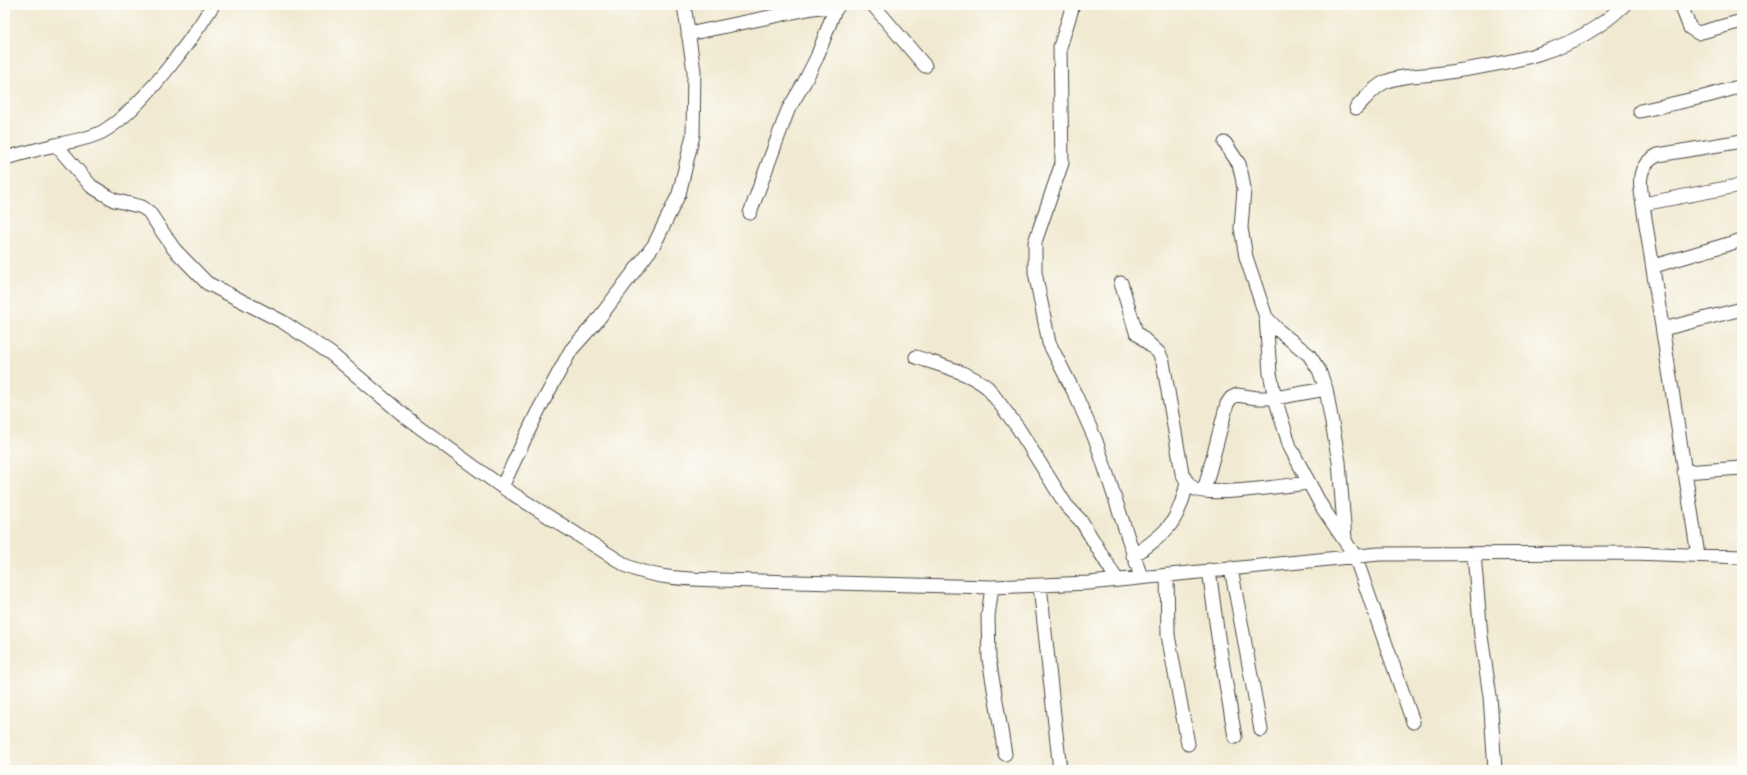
<svg xmlns="http://www.w3.org/2000/svg" width="1747" height="775" font-family="Pangolin,sans-serif">
<style>
.lines{fill:none;stroke-linecap:round;stroke-linejoin:round}
.minor-casing{stroke:#494844;stroke-width:15}
.minor{stroke:#fff;stroke-width:13}
</style>
<rect width="100%" height="100%" fill="#fdfcf7"/>
<filter id="ink" filterUnits="userSpaceOnUse"><feTurbulence type="fractalNoise" baseFrequency=".025" numOctaves="2"/><feDisplacementMap in="SourceGraphic" scale="8" xChannelSelector="R" yChannelSelector="G"/><feConvolveMatrix kernelMatrix="1 2 1 2 8 2 1 2 1" color-interpolation-filters="sRGB"/></filter>
<filter id="wash" filterUnits="userSpaceOnUse"><feTurbulence type="fractalNoise" baseFrequency=".012" numOctaves="4" result="noise"/><feDisplacementMap in="SourceGraphic" scale="16" xChannelSelector="R" yChannelSelector="G"/><feGaussianBlur stdDeviation="0.9" result="paint"/><feColorMatrix in="noise" values="0 0 0 0 0 0 0 0 0 0 0 0 0 0 0 0 0 1.4 0 .05"/><feComposite in="paint" operator="in"/></filter>
<g filter="url(#wash)">
<rect width="100%" height="100%" fill="#f1e9d1"/>
</g>
<g filter="url(#ink)">
<g class="lines">
<g class="minor-casing">
<path id="minor" d="M873 5 925 66
M1073 5 1060 47 1062 163 1035 242V272L1049 343 1076 396 1096 441 1141 577
M1681 5 1690 28 1698 33 1742 21
M688 34 813 8 839 5
M1356 108C1365 99 1374 87 1385 82 1403 74 1424 76 1442 73 1507 64 1575 53 1624 5
M1640 111 1707 96 1742 86
M1225 143 1239 164 1242 177 1244 189 1241 228 1246 257 1266 317 1278 330 1309 355 1319 370 1326 389 1339 462 1345 539
M56 145 91 186 114 200 142 207 149 212 174 249 207 283 283 322 330 353 407 418 502 487 627 566C656 579 688 579 719 580L992 587 1089 583 1379 554 1633 553 1742 557
M5 158C22 154 38 149 55 145 71 141 87 140 102 132 140 111 190 42 213 5
M1643 204 1742 185
M750 213 788 110 804 83 817 57 834 12 839 5
M1654 266 1742 240
M1121 283 1136 332 1159 353 1163 362 1182 473C1185 479 1189 486 1195 489 1212 497 1287 485 1309 483
M1266 317 1270 373 1275 398 1290 447 1322 507 1355 556 1413 722
M1663 329 1742 309
M916 357C939 365 969 372 988 388L1018 428 1066 505 1082 522 1117 580
M1684 472 1742 468
M502 487 537 413 571 350 596 322 654 245 679 194 693 135 694 71 684 5
M1204 491 1227 404 1231 398 1237 395 1257 398H1275L1326 389
M1474 554 1481 636 1490 696 1495 770
M1698 555 1644 212C1641 189 1633 167 1658 155L1742 141
M1133 556C1167 533 1178 523 1187 483
M1231 568 1261 730
M1209 570 1218 637 1235 737
M1167 575 1168 635 1188 744
M1040 586 1060 770
M992 587 988 616 989 659 1005 754"/>
</g>
<use href="#minor" class="minor"/>
</g>
</g>
<rect width="1747" height="775" fill="none" stroke="#fdfcf7" stroke-width="20"/>
</svg>
